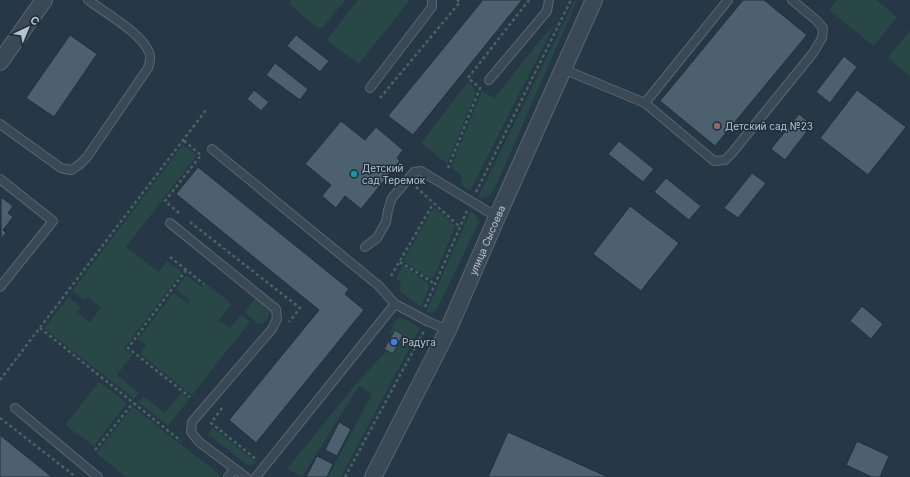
<svg xmlns="http://www.w3.org/2000/svg" width="910" height="477" font-family="Inter,sans-serif">
<style>
.green{fill:#284746}
.building{fill:#4d606e;stroke:#21303d}
.lines{fill:none;stroke-linecap:round;stroke-linejoin:round}
.service-casing{stroke:#596772;stroke-width:10}
.minor-casing{stroke:#596772;stroke-width:18}
.path{stroke:#496464;stroke-width:2.5;stroke-dasharray:3 3;stroke-linecap:butt}
.service{stroke:#3b4955;stroke-width:8}
.minor{stroke:#3b4955;stroke-width:16}
.education-dot{fill:#8d6e63;stroke:#1f2e3b;stroke-width:1.5}
.culture-dot{fill:#0f9aa8;stroke:#1f2e3b;stroke-width:1.5}
.shop-dot{fill:#3f7fe0;stroke:#1f2e3b;stroke-width:1.5}
.labels{text-anchor:middle;stroke-width:3;stroke-linejoin:round;paint-order:stroke}
.poi-label{font-size:10px;fill:#b9c4ce;stroke:#1f2e3b;text-anchor:start}
.street-label{font-size:10px;fill:#b9c4ce;stroke:#1f2e3b}
</style>
<rect width="100%" height="100%" fill="#263846"/>
<path class="green" d="M290 0H345L324 26 320 28 317 27 291 6 289 3Z
M358 0H410L359 64 327 40Z
M575 0H577L499 179C494 189 491 200 478 197Z
M837 0H876L897 17 874 46 829 10Z
M555 24 470 191 463 186 461 182 462 176 451 167 482 91 494 98 542 38Z
M910 30V76L888 58Z
M468 82 474 88 475 95 447 164 421 143Z
M183 145 197 155 126 247 159 272 167 261 182 272 124 349 132 355 117 375 139 393 134 399 44 328 69 297 81 307 77 312 90 322 101 308 88 297 85 301 72 291Z
M434 207 455 225 454 230 434 276 431 278H428L403 261Z
M471 211 476 216 479 222 437 309 432 313 426 312Z
M403 265 428 283 429 289 421 307 401 292 400 290 401 283 396 279Z
M186 275 202 287 205 283 232 304 219 320 230 328 241 315 250 322 192 395 140 354 146 345 138 339 173 293 188 304 191 301 176 289Z
M255 299C262 299 267 305 270 311L267 320 262 324 257 323 244 312Z
M398 318 404 319 420 328 341 477H328L372 394 359 386 302 477 287 469 356 384 397 340 390 333 394 323Z
M99 382 127 403 94 446 65 425Z
M181 393 189 399 168 426 138 402 143 396 165 413Z
M133 407 220 475 219 477H126L96 453Z
M213 428 255 461 256 462C253 466 250 465 246 464L208 434Z"/>
<path class="building" d="M481 0H522L413 135 388 116 482 1Z
M743 0H764L807 35 715 146 660 101Z
M70 35 97 54 54 117 26 98Z
M296 35 329 61 320 72 287 46Z
M844 56 857 67 830 103 816 92Z
M275 63 308 89 300 100 266 75Z
M254 90 269 102 261 111 247 99Z
M857 90 906 127 868 175 820 138Z
M799 114 812 125 785 160 771 149Z
M341 121 365 140 376 127 403 150 397 158 400 161 361 209 345 196 336 208 322 196 331 185 305 164Z
M619 141 654 169 643 182 608 154Z
M198 167 349 289 345 294 364 310 256 443 229 420 319 310 176 194Z
M752 173 766 183 738 218 724 208Z
M666 178 701 206 689 220 654 192Z
M1 197 13 206 8 213 13 217 3 230 6 233 1 239Z
M630 206 679 243 641 291 593 254Z
M862 306 883 324 871 339 850 321Z
M395 330 403 335 393 354 384 349Z
M339 422 351 429 337 456 325 450Z
M508 432 608 477H488Z
M0 435 52 477H0Z
M857 441 889 456 880 477H872L846 465Z
M317 456 333 464 327 477H306Z"/>
<g class="lines">
<g class="service-casing">
<path id="service" d="M563 69 645 103 714 161 725 160 732 153 813 53 822 38 823 28 816 20 792 0
M489 80 547 11 549 0
M370 88 432 7V0
M645 103 728 0
M0 124 61 168 71 170 79 165 87 157 148 68C149 64 151 60 150 56 147 36 104 12 88 0
M212 149 379 286 395 304 429 322 448 330
M0 179 53 221 0 287
M170 223 276 309 277 319 272 329 192 422 191 432 199 442 246 477
M365 247 377 238 386 222 388 210 392 198 414 172 421 171 497 217
M15 408 98 477
M228 477 235 469
M256 477 395 304"/>
</g>
<g class="minor-casing">
<g id="minor">
<path d="M0 62 44 0"/>
<path id="s1" d="M373 477 448 330 497 217 594 0"/>
</g>
</g>
<path class="path" d="M380 98 460 2 457 0
M448 168 480 88 468 78 529 0
M416 187 460 227
M476 192 571 0
M179 213 165 201 201 155 183 140
M190 222 300 308 289 322
M170 257 204 284
M400 262 435 284
M186 270 128 348 190 397
M391 276 433 204
M425 307 467 211
M40 328 181 441
M0 380 206 110
M222 408 211 423 256 459
M0 418 76 477
M95 450 133 403
M345 477 424 331"/>
<use href="#service" class="service"/>
<use href="#minor" class="minor"/>
</g>
<circle class="education-dot" cx="717" cy="126" r="4"/>
<circle class="culture-dot" cx="354" cy="174" r="4"/>
<circle class="shop-dot" cx="394" cy="342" r="4"/>
<g class="labels">
<g class="poi-label">
<text x="725" y="130">Детский сад №23</text>
<text x="362" y="172">Детский<tspan x="362" dy="12">сад Теремок</tspan></text>
<text x="402" y="346">Радуга</text>
</g>
<g class="street-label">
<text dy="4" stroke="none"><textPath href="#s1" startOffset="263">улица Сысоева</textPath></text>
</g>
</g>
<g transform="translate(28 28) rotate(44)" stroke="#1f2e3b" stroke-width="3" paint-order="stroke">
<path d="M0-3L7 15L0 10L-7 15Z" fill="#b9c4ce"/>
<text y="-6" font-size="11" font-weight="bold" text-anchor="middle" fill="#b9c4ce">С</text>
</g>
</svg>
